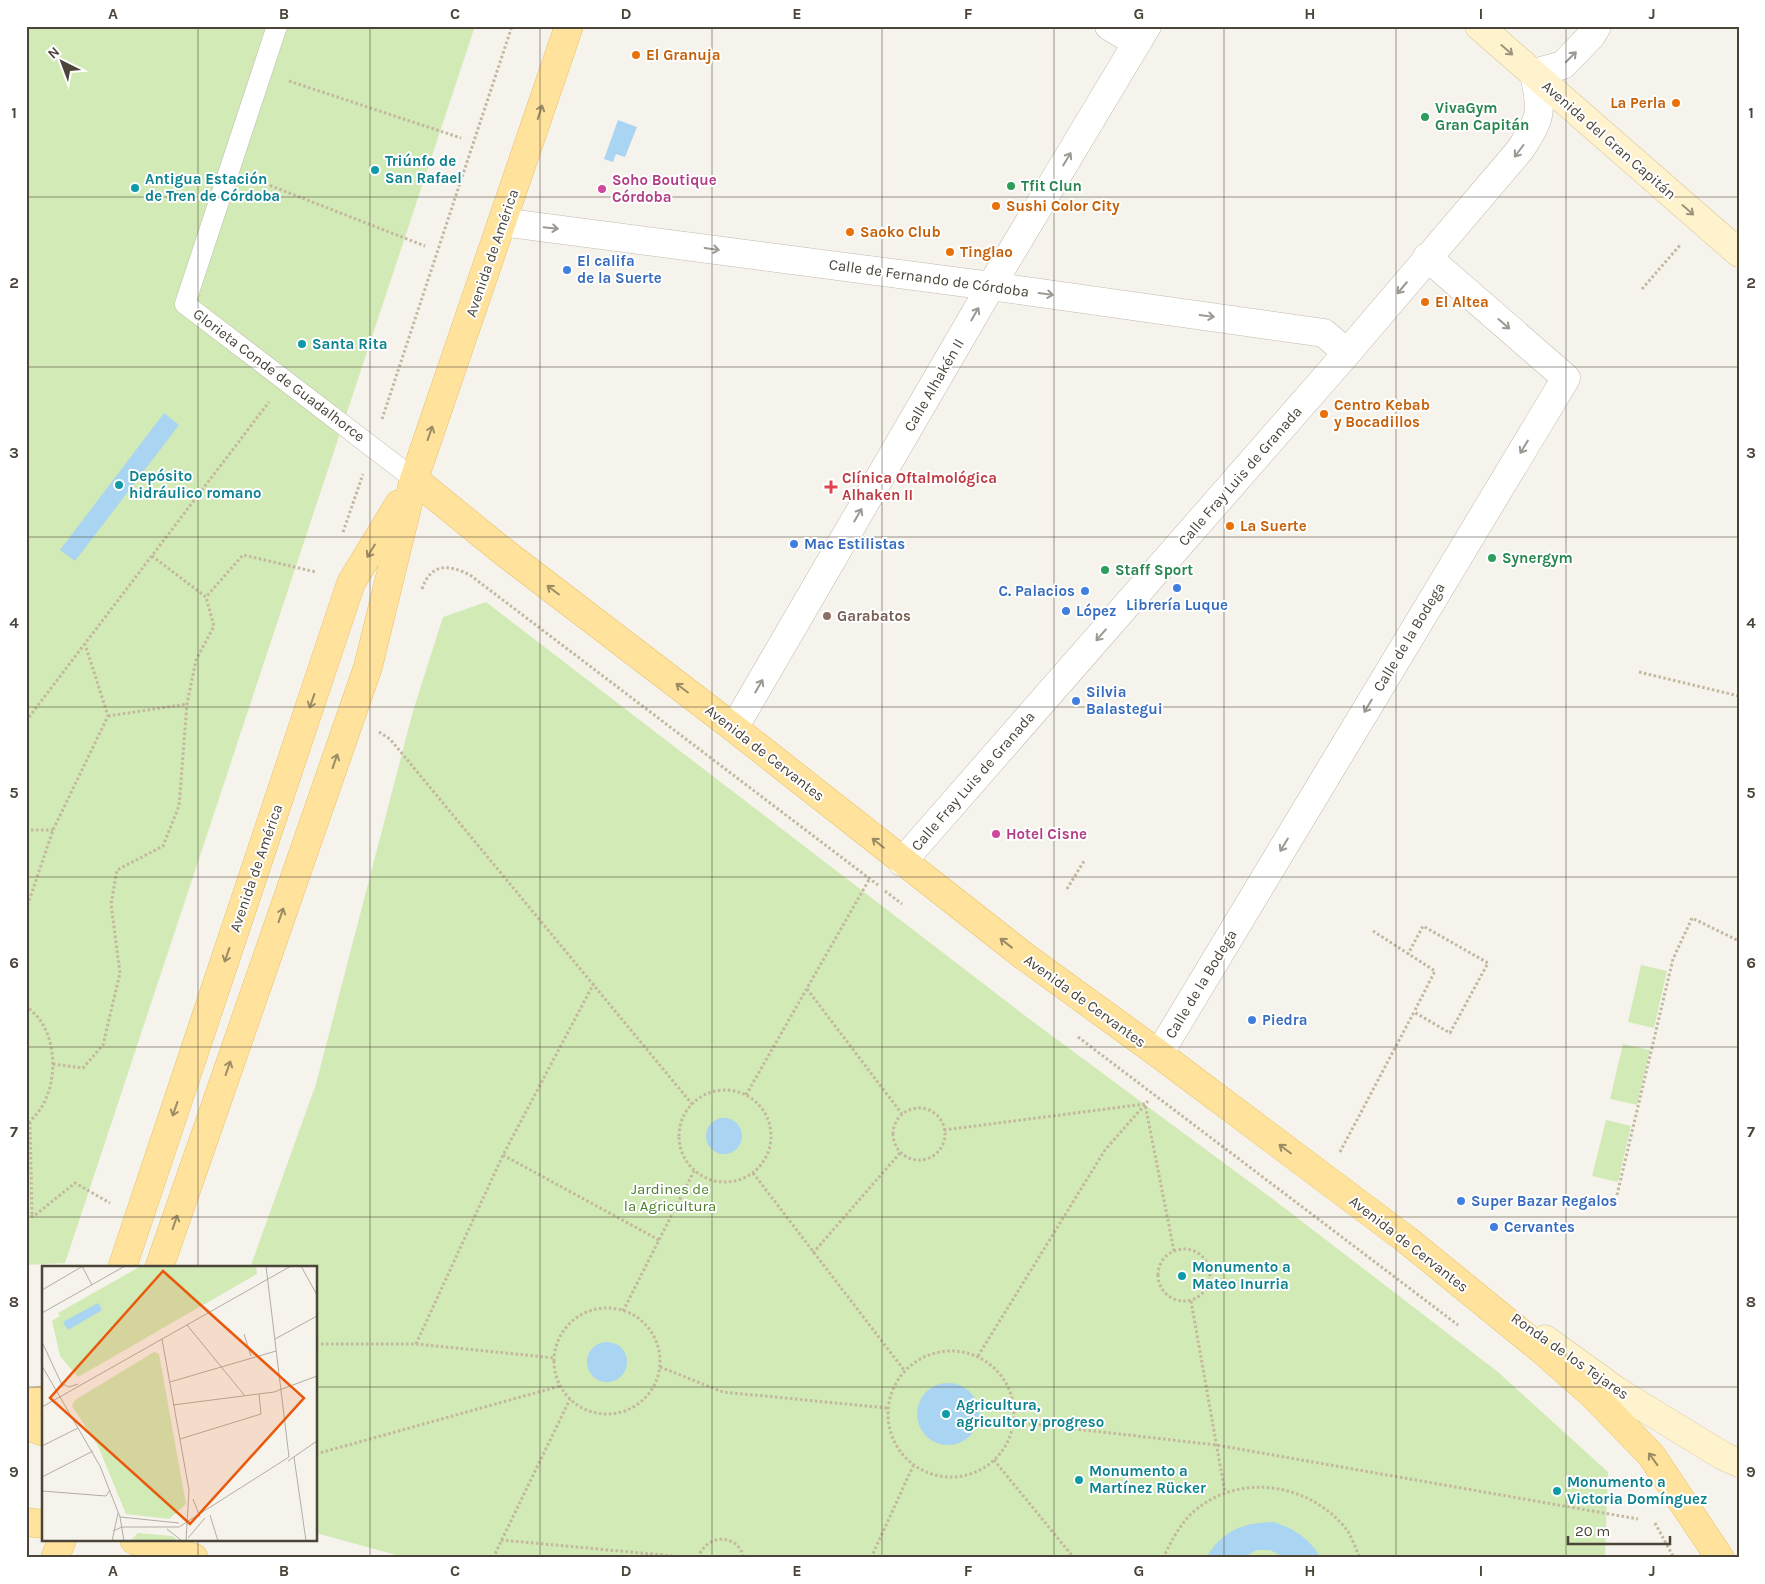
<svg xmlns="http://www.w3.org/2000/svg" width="1765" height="1584" font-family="Karla,sans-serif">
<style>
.green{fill:#d2eab5}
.water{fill:#a9d4f2}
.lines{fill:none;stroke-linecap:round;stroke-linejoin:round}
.lane-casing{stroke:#c2bbae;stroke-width:21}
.street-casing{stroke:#c2bbae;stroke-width:29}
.secondary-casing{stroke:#d6c79b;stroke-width:29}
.primary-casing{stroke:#e6c16a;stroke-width:29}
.path{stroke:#c4b79f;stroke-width:3;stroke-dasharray:2.5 2.5;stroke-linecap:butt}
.lane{stroke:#fff;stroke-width:20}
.street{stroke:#fff;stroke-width:28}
.secondary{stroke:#fff3cd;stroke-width:28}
.primary{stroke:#ffe39c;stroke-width:28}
.oneway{stroke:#9c937c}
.oneway2{stroke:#9c9892}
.oneway3{stroke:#9c8c66}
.grid{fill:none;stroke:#4b4439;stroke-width:1;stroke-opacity:0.55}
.food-dot{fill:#e8710a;stroke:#fff;stroke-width:2}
.leisure-dot{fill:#2e9e5b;stroke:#fff;stroke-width:2}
.culture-dot{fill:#0f9aa8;stroke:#fff;stroke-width:2}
.hotel-dot{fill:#d1479c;stroke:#fff;stroke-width:2}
.shop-dot{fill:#3f7fe0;stroke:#fff;stroke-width:2}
.health-dot{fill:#e0444e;stroke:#fff;stroke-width:2}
.education-dot{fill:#8d6e63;stroke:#fff;stroke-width:2}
.labels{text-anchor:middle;stroke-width:4;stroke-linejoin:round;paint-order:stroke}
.food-label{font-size:15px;font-weight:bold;fill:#c56008;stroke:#fff;text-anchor:start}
.leisure-label{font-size:15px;font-weight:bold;fill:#27864d;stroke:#fff;text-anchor:start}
.street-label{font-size:15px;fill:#4b4439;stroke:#fff}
.culture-label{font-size:15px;font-weight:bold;fill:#0d838f;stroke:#fff;text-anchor:start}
.hotel-label{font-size:15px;font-weight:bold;fill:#b23c85;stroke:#fff;text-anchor:start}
.shop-label{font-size:15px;font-weight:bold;fill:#366cbe;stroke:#fff;text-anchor:start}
.health-label{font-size:15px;font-weight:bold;fill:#be3a42;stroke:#fff;text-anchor:start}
.education-label{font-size:15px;font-weight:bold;fill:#785e54;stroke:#fff;text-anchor:start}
.park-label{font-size:15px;fill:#4a7f2a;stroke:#fff}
.inset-road{fill:none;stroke:#b2ada4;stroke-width:1}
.view{fill:#e8590c;fill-opacity:0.15;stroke:#e8590c;stroke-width:2.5}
.inset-edge{fill:none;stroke:#4b4439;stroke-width:2.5}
.neatline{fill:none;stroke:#4b4439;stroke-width:2}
.grid-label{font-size:16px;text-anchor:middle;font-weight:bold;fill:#4b4439}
</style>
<rect width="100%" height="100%" fill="#f6f3ec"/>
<path class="green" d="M26 26H475L65 1263 26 1265Z
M486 602 1032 1021 1278 1203 1498 1372 1608 1472 1605 1558H407L316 1533V1268H250L316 1084 413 711 443 617Z
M1641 965 1667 971 1654 1028 1628 1022Z
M1623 1044 1650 1050 1637 1105 1610 1099Z
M1606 1120 1631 1126 1618 1182 1592 1176Z"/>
<path class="water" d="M618 120 637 127 625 157 616 154 613 162 604 159Z
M164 413 179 425 75 561 60 550Z
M706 1136a18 18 0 1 1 36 0a18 18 0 1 1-36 0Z
M587 1362a20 20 0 1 1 40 0a20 20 0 1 1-40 0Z
M917 1414a31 31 0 1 1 62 0a31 31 0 1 1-62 0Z
M1274 1522C1296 1530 1309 1538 1321 1558H1286L1270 1550H1257L1242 1558H1206C1223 1530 1242 1523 1274 1522Z"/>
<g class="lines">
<g class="lane-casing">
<path id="lane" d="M277 26 185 304 414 479"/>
</g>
<g class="street-casing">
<path id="street" d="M1109 26 1137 43
M502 222 991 286 1324 333 1347 353
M734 728 991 286 1147 26
M902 862 1347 353 1520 150C1542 116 1542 114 1534 73L1563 65 1591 36 1597 26
M1159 1054 1566 378 1427 257"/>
</g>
<g class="secondary-casing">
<path id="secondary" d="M1479 26 1739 253
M1545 1339 1617 1391 1723 1456 1739 1463"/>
</g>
<g class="primary-casing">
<path id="primary" d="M414 479 500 549 734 728 1024 956 1159 1054 1407 1240 1542 1350 1594 1396 1651 1455 1720 1558
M122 1268 351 583 399 504
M159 1268 368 667 414 479 569 26
M26 1404 44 1400
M26 1426 44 1432
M26 1522 44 1524
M134 1540 194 1558
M55 1558 62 1540"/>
</g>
<path class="path" d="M289 81 461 138
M256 180 425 246
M1642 289 1681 244
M382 419 512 26
M343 532 363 474
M152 556 206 597 243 555 316 572
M422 589C431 563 448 564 470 575L878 885
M1639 672 1739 696
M108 716 187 704
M26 721 269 402
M379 732 390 739 692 1104
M26 830H53
M1067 889 1084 861
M885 891 902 904
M26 910 53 830 108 716 85 644
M1373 931 1435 971 1414 1012
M807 989 902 1114
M26 1005C31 1011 38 1016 42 1023 60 1052 56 1103 26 1124
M1078 1037 1458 1325
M53 1064 83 1068 103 1045 120 973 111 904 117 870 163 846 179 806 187 704 196 660 214 626 206 597
M679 1136a46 46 0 1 1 92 0a46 46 0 1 1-92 0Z
M746 1095 870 878
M893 1134a26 26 0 1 1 52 0a26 26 0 1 1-52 0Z
M30 1122 32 1216
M944 1130 1145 1104 1174 1251
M1340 1152 1414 1012 1450 1033 1488 963 1423 926 1408 954
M503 1155 659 1240
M753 1173 904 1370
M1617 1195 1673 959 1692 918 1739 941
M26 1218 34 1216 75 1183 110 1203
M1158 1275a26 26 0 1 1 52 0a26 26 0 1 1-52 0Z
M813 1253 900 1153
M1191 1301 1225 1493
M554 1361a53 53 0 1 1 106 0a53 53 0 1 1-106 0Z
M623 1311 694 1171
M316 1344H416L554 1358
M416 1344 503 1155 594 983
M888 1414a63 63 0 1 1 126 0a63 63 0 1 1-126 0Z
M978 1356 1105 1150 1148 1101
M660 1367 723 1392 887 1408
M1014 1422 1216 1445 1638 1519
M316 1454 560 1386
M994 1460 1074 1558
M1655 1523 1674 1558
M501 1540 695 1558
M493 1558 570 1399
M698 1558C706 1534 737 1532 744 1558
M871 1558 913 1466
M1163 1558C1172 1540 1181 1521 1198 1508 1244 1472 1312 1485 1347 1530 1352 1538 1356 1549 1360 1558
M1446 1558H1456"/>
<use href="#lane" class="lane"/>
<use href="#street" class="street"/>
<use href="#secondary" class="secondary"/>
<use href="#primary" class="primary"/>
</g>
<defs><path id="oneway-shaft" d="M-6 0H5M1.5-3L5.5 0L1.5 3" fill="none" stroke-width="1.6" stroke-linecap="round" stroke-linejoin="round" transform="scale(1.25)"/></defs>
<g class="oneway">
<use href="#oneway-shaft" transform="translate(1507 50) rotate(41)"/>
<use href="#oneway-shaft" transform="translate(1688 210) rotate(41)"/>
</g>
<g class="oneway2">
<use href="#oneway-shaft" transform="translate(1571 57) rotate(-45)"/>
<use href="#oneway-shaft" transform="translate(1519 151) rotate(127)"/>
<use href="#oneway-shaft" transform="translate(1067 159) rotate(-59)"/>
<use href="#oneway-shaft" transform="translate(551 228) rotate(6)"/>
<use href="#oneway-shaft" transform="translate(712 249) rotate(8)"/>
<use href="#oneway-shaft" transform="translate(1402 288) rotate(130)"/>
<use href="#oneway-shaft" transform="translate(1046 294) rotate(8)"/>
<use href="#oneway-shaft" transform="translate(975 314) rotate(-60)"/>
<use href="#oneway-shaft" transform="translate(1207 316) rotate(8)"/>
<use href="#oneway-shaft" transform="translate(1504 324) rotate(41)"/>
<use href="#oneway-shaft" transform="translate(1524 447) rotate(121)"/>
<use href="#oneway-shaft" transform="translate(858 515) rotate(-60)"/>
<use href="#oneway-shaft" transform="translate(1101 635) rotate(131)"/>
<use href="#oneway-shaft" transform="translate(759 686) rotate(-60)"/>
<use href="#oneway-shaft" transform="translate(1368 706) rotate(121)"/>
<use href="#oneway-shaft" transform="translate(1284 845) rotate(121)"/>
</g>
<g class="oneway3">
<use href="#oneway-shaft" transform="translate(540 112) rotate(-72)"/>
<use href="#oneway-shaft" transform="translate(430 433) rotate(-71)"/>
<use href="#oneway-shaft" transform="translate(371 551) rotate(121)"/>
<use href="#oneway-shaft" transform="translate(553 590) rotate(-143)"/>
<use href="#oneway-shaft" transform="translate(682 688) rotate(-143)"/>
<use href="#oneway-shaft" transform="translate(312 701) rotate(109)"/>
<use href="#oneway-shaft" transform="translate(335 761) rotate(-71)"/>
<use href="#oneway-shaft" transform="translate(878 843) rotate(-141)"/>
<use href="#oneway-shaft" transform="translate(281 915) rotate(-71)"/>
<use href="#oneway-shaft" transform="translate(1006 943) rotate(-142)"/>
<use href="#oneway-shaft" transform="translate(227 955) rotate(109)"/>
<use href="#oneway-shaft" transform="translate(228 1068) rotate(-71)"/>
<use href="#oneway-shaft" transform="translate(175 1109) rotate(109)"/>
<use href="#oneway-shaft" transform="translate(1285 1149) rotate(-143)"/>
<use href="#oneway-shaft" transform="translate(175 1222) rotate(-71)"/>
<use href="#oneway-shaft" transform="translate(1653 1459) rotate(-126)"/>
</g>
<path class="grid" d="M198 26V1268M370 26V1558M540 26V1558M712 26V1558M882 26V1558M1054 26V1558M1224 26V1558M1396 26V1558M1566 26V1558M26 197H1739M26 367H1739M26 537H1739M26 707H1739M26 877H1739M26 1047H1739M26 1217H1739M26 1387H44M316 1387H1739M198 1540V1558"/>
<g class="food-dot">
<circle cx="636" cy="55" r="5"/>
<circle cx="1676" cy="103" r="5"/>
<circle cx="996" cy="206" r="5"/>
<circle cx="850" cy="232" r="5"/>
<circle cx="950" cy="252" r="5"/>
<circle cx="1425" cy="302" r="5"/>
<circle cx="1324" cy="414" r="5"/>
<circle cx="1230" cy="526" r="5"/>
</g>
<g class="leisure-dot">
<circle cx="1425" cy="117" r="5"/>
<circle cx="1011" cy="186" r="5"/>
<circle cx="1492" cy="558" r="5"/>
<circle cx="1105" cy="570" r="5"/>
</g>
<g class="culture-dot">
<circle cx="375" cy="170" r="5"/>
<circle cx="135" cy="188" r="5"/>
<circle cx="302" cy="344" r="5"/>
<circle cx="119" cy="485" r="5"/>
<circle cx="1182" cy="1276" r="5"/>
<circle cx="946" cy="1414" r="5"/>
<circle cx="1079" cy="1480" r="5"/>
<circle cx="1557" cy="1491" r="5"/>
</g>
<g class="hotel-dot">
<circle cx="602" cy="189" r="5"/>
<circle cx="996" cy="834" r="5"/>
</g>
<g class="shop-dot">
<circle cx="567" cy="270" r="5"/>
<circle cx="794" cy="544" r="5"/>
<circle cx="1177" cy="588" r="5"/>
<circle cx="1085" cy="591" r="5"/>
<circle cx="1066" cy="611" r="5"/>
<circle cx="1076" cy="701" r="5"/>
<circle cx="1252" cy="1020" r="5"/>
<circle cx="1461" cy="1201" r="5"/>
<circle cx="1494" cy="1227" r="5"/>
</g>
<path class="health-dot" d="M828.5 479.5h5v5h5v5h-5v5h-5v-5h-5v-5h5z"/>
<circle class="education-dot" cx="827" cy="616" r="5"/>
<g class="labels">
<g class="food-label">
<text x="646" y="60">El Granuja</text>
<text x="1666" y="108" text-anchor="end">La Perla</text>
<text x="1006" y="211">Sushi Color City</text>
<text x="860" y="237">Saoko Club</text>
<text x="960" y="257">Tinglao</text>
<text x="1435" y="307">El Altea</text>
<text x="1334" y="410">Centro Kebab<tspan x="1334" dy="17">y Bocadillos</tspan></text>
<text x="1240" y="531">La Suerte</text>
</g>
<g class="leisure-label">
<text x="1435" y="113">VivaGym<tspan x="1435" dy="17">Gran Capitán</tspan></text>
<text x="1021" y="191">Tfit Clun</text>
<text x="1502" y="563">Synergym</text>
<text x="1115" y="575">Staff Sport</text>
</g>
<g class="street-label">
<text transform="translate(1609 140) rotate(41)" y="5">Avenida del Gran Capitán</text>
<text transform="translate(492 253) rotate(-71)" y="5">Avenida de América</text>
<text transform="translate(929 278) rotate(8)" y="5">Calle de Fernando de Córdoba</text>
<text transform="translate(279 375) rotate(37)" y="5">Glorieta Conde de Guadalhorce</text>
<text transform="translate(934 385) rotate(-60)" y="5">Calle Alhakén II</text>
<text transform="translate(1240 476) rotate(-49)" y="5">Calle Fray Luis de Granada</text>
<text transform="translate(1409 637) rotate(-59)" y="5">Calle de la Bodega</text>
<text transform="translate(765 753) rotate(38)" y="5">Avenida de Cervantes</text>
<text transform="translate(973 781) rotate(-49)" y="5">Calle Fray Luis de Granada</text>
<text transform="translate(256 868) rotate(-71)" y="5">Avenida de América</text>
<text transform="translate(1201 984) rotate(-59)" y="5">Calle de la Bodega</text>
<text transform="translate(1085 1001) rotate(36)" y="5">Avenida de Cervantes</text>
<text transform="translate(1409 1244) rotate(38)" y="5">Avenida de Cervantes</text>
<text transform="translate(1570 1356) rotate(35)" y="5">Ronda de los Tejares</text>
</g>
<g class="culture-label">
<text x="385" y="166">Triúnfo de<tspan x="385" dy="17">San Rafael</tspan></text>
<text x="145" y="184">Antigua Estación<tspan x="145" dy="17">de Tren de Córdoba</tspan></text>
<text x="312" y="349">Santa Rita</text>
<text x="129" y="481">Depósito<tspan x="129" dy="17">hidráulico romano</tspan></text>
<text x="1192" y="1272">Monumento a<tspan x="1192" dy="17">Mateo Inurria</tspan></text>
<text x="956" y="1410">Agricultura,<tspan x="956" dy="17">agricultor y progreso</tspan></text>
<text x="1089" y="1476">Monumento a<tspan x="1089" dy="17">Martínez Rücker</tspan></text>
<text x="1567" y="1487">Monumento a<tspan x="1567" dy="17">Victoria Domínguez</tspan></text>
</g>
<g class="hotel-label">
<text x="612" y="185">Soho Boutique<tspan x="612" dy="17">Córdoba</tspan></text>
<text x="1006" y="839">Hotel Cisne</text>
</g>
<g class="shop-label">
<text x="577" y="266">El califa<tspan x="577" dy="17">de la Suerte</tspan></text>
<text x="804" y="549">Mac Estilistas</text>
<text x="1075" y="596" text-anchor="end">C. Palacios</text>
<text x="1177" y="610" text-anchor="middle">Librería Luque</text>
<text x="1076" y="616">López</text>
<text x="1086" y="697">Silvia<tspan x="1086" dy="17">Balastegui</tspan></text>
<text x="1262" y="1025">Piedra</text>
<text x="1471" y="1206">Super Bazar Regalos</text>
<text x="1504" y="1232">Cervantes</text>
</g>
<g class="health-label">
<text x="842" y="483">Clínica Oftalmológica<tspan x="842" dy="17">Alhaken II</tspan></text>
</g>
<g class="education-label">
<text x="837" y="621">Garabatos</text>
</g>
<g class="park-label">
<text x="670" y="1194">Jardines de<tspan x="670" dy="17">la Agricultura</tspan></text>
</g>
</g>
<g transform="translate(42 1266)">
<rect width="275" height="275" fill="#f6f3ec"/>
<path d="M99 0H214L215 8 36 111 18 90 10 55 18 50 16 47ZM112 86 117 88 144 238 127 253 84 248 56 180 30 140 33 134ZM96 267 130 270 136 275H88Z" fill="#d2eab5"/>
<path d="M56 37 60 44 26 64 21 56Z" fill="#a9d4f2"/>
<path class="inset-road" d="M40 0 50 19M224 0 247 191M259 0 275 29M0 24 41 0M0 47 83 0M145 59 203 130M202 68 209 90M120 73 147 224 144 275M233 73 275 50M0 76 21 121M0 100 58 200 78 251 82 275M128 116 234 85M19 117 27 121 36 118M131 139 232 126 275 110M0 141 249 0M138 173 219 148 217 128M0 180 36 162M252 191 264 275M246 195 275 175M0 211 51 185M0 225 64 230 68 224M151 233 158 251M168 249 176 275M78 251 137 257M125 263 140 275M71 265 80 261H137L247 191M146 272 163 252M70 275 76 247"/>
<path class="view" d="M121 5 262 132 148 258 8 132Z"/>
<rect width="275" height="275" class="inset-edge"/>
</g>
<rect width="1765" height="1584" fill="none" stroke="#ffffff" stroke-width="55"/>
<g transform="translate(62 62) rotate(318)" stroke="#ffffff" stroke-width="4" paint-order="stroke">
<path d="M0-4L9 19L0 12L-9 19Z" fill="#4b4439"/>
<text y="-8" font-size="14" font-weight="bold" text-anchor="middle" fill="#4b4439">N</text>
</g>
<path d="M1568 1536v8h102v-8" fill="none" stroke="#4b4439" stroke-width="2.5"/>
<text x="1575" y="1536" font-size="15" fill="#4b4439" stroke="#ffffff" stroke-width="4" paint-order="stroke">20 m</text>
<rect x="28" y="28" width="1710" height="1528" class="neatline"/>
<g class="grid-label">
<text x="113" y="19">A</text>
<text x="284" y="19">B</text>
<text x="455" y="19">C</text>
<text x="626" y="19">D</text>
<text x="797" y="19">E</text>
<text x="968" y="19">F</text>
<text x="1139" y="19">G</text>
<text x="1310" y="19">H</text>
<text x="1481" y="19">I</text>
<text x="1652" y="19">J</text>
<text x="14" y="118">1</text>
<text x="1751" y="118">1</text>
<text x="14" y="288">2</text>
<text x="1751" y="288">2</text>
<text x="14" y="458">3</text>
<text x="1751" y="458">3</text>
<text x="14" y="628">4</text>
<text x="1751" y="628">4</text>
<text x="14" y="798">5</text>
<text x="1751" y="798">5</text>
<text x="14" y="968">6</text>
<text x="1751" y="968">6</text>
<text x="14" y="1137">7</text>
<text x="1751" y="1137">7</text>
<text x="14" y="1307">8</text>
<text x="1751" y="1307">8</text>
<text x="14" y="1477">9</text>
<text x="1751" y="1477">9</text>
<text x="113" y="1576">A</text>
<text x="284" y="1576">B</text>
<text x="455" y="1576">C</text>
<text x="626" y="1576">D</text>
<text x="797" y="1576">E</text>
<text x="968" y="1576">F</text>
<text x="1139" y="1576">G</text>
<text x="1310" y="1576">H</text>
<text x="1481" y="1576">I</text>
<text x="1652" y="1576">J</text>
</g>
</svg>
